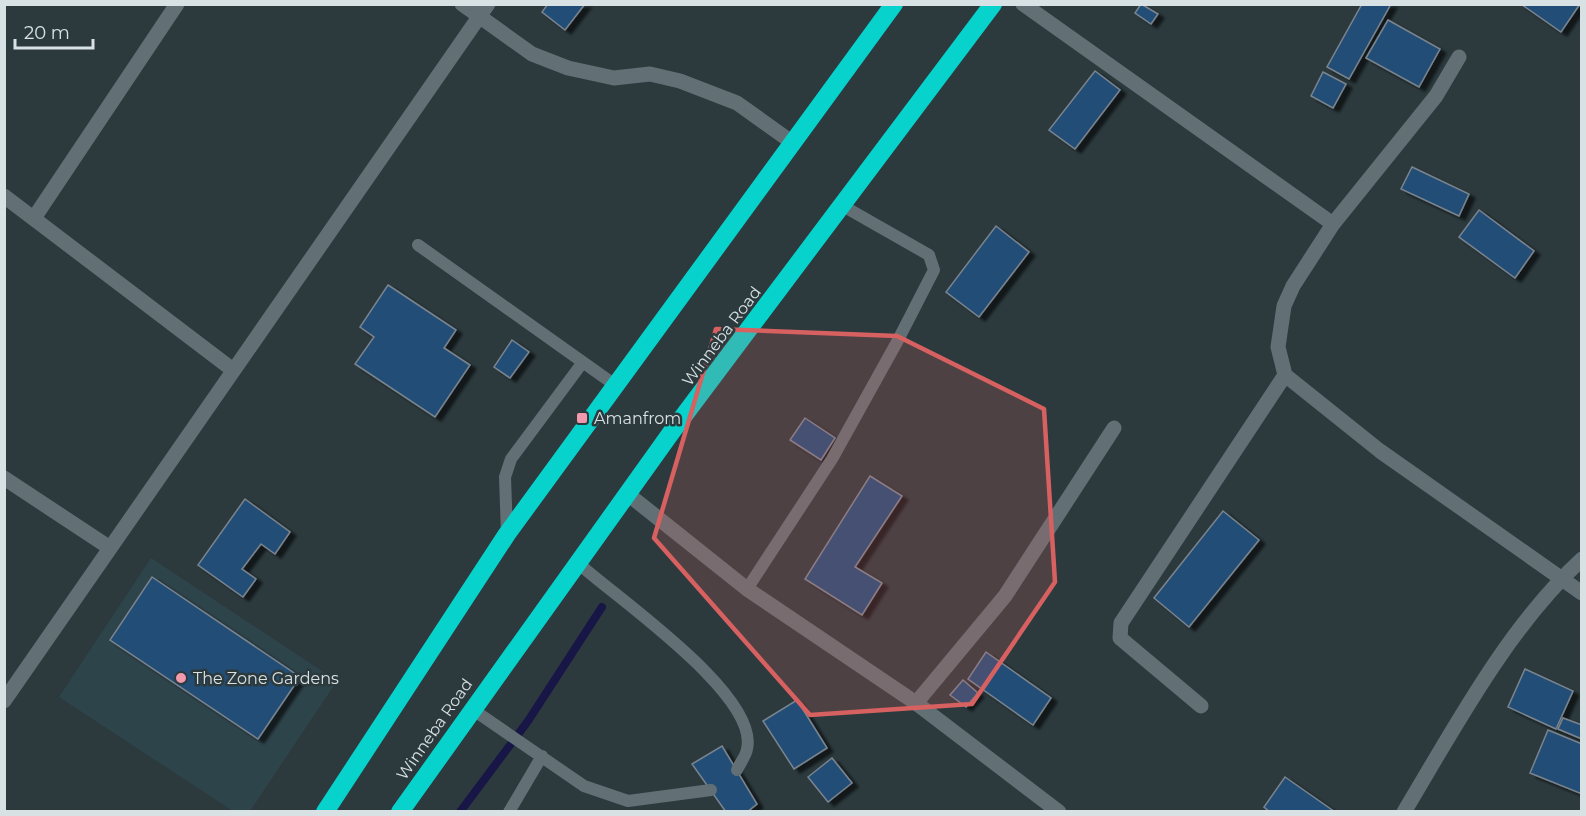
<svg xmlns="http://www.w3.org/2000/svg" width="1586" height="816" font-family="Montserrat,sans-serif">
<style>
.built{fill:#2e444b}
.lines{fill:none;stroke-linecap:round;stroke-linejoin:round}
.stream{stroke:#171646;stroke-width:8}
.building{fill:#204d77;stroke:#7b848e;stroke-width:1.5;filter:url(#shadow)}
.lane{stroke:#627075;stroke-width:12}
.street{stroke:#627075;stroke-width:15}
.secondary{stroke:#627075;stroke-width:15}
.highway{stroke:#07d2cc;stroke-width:18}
.marked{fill:#d76060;fill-opacity:0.2;stroke:#d76060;stroke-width:4.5;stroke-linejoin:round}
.poi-dot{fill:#f29aad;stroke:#2c3a3e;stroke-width:2}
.labels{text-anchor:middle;stroke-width:5;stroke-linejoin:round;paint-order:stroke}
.street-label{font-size:16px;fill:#d8e1e3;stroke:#2c3a3e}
.poi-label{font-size:16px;fill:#d8e1e3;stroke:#2c3a3e;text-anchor:start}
</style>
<defs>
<filter id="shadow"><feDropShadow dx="6" dy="4" stdDeviation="1.5" flood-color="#0009"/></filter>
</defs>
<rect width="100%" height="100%" fill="#2c3a3e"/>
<path class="built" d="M151 558 337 681 250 811H233L59 697Z"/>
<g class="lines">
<path class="stream" d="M460 812 528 721 602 607"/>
</g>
<path class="building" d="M548 4H585L565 30 542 12Z
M1141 4 1158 14 1151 24 1135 13Z
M1362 4H1391L1349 79 1327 67Z
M1521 4H1580L1561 32Z
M1388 20 1440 49 1419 87 1366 58Z
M1095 71 1120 90 1075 149 1049 130Z
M1323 72 1346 84 1333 108 1311 96Z
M1412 167 1469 194 1459 216 1401 189Z
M1479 210 1534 251 1515 278 1459 237Z
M996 226 1029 252 979 317 946 292Z
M388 285 456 330 444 348 470 365 435 417 355 364 374 337 360 327Z
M512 340 529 352 510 378 494 367Z
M805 418 835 438 821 460 790 440Z
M870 476 902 496 855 567 882 583 862 615 805 579Z
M245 499 290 532 275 554 261 544 242 569 256 579 243 597 198 565Z
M1223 511 1259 540 1189 627 1154 598Z
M152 577 300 677 258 739 110 640Z
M986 652 1051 698 1033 725 968 679Z
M1525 669 1573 691 1556 729 1508 707Z
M963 680 978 693 966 707 950 695Z
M797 700 827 748 794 769 763 721Z
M1563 718 1582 725V739L1558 729Z
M1548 730 1582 744V794L1530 773Z
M722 746 757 804 747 812H726L692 764Z
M832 758 852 783 828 802 808 777Z
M1285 777 1335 812H1270L1264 807Z"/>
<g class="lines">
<path class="lane" d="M418 245 615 385
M507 534 505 477 511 459 583 362
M578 563C615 597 760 695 747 749 746 756 740 763 737 770
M747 589 832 459 897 342 934 270 929 255 843 206
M472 709 584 786 628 801 711 790
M509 812 542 756"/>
<path class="street" d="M462 4 532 54 568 68 614 78 650 74 680 81 737 103 793 143
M1023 4 1333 224
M1459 57 1436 96 1333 224 1293 286 1284 306 1278 347 1285 375 1380 451 1582 593
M4 196 233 370
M34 218 177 4
M4 478 110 548
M4 701 488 4
M916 703 1005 596 1114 428
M1201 706 1120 638 1121 623 1285 375
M1404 812C1455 727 1508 627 1582 559"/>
<path class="secondary" d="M629 495 747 589 916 703 1059 812"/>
<path class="highway" d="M325 812 507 534 894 4
M400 812 673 430 993 4"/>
</g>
<path class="marked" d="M716 329 897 336 1044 409 1055 582 972 704 810 715 654 538Z"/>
<g class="poi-dot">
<rect x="576" y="412" width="12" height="12" rx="3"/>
<circle cx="181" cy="678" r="6"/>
</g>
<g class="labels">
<g class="street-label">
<text transform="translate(721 336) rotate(-53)" y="6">Winneba Road</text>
<text transform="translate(434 729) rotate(-55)" y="6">Winneba Road</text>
</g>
<g class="poi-label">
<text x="594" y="424">Amanfrom</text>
<text x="193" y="684">The Zone Gardens</text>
</g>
</g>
<rect width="1586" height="816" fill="none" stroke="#d8e1e3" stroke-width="12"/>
<path d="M15 39v9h78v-9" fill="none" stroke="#d8e1e3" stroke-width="3"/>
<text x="24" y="39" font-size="18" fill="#d8e1e3" stroke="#2c3a3e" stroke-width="4.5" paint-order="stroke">20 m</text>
</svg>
